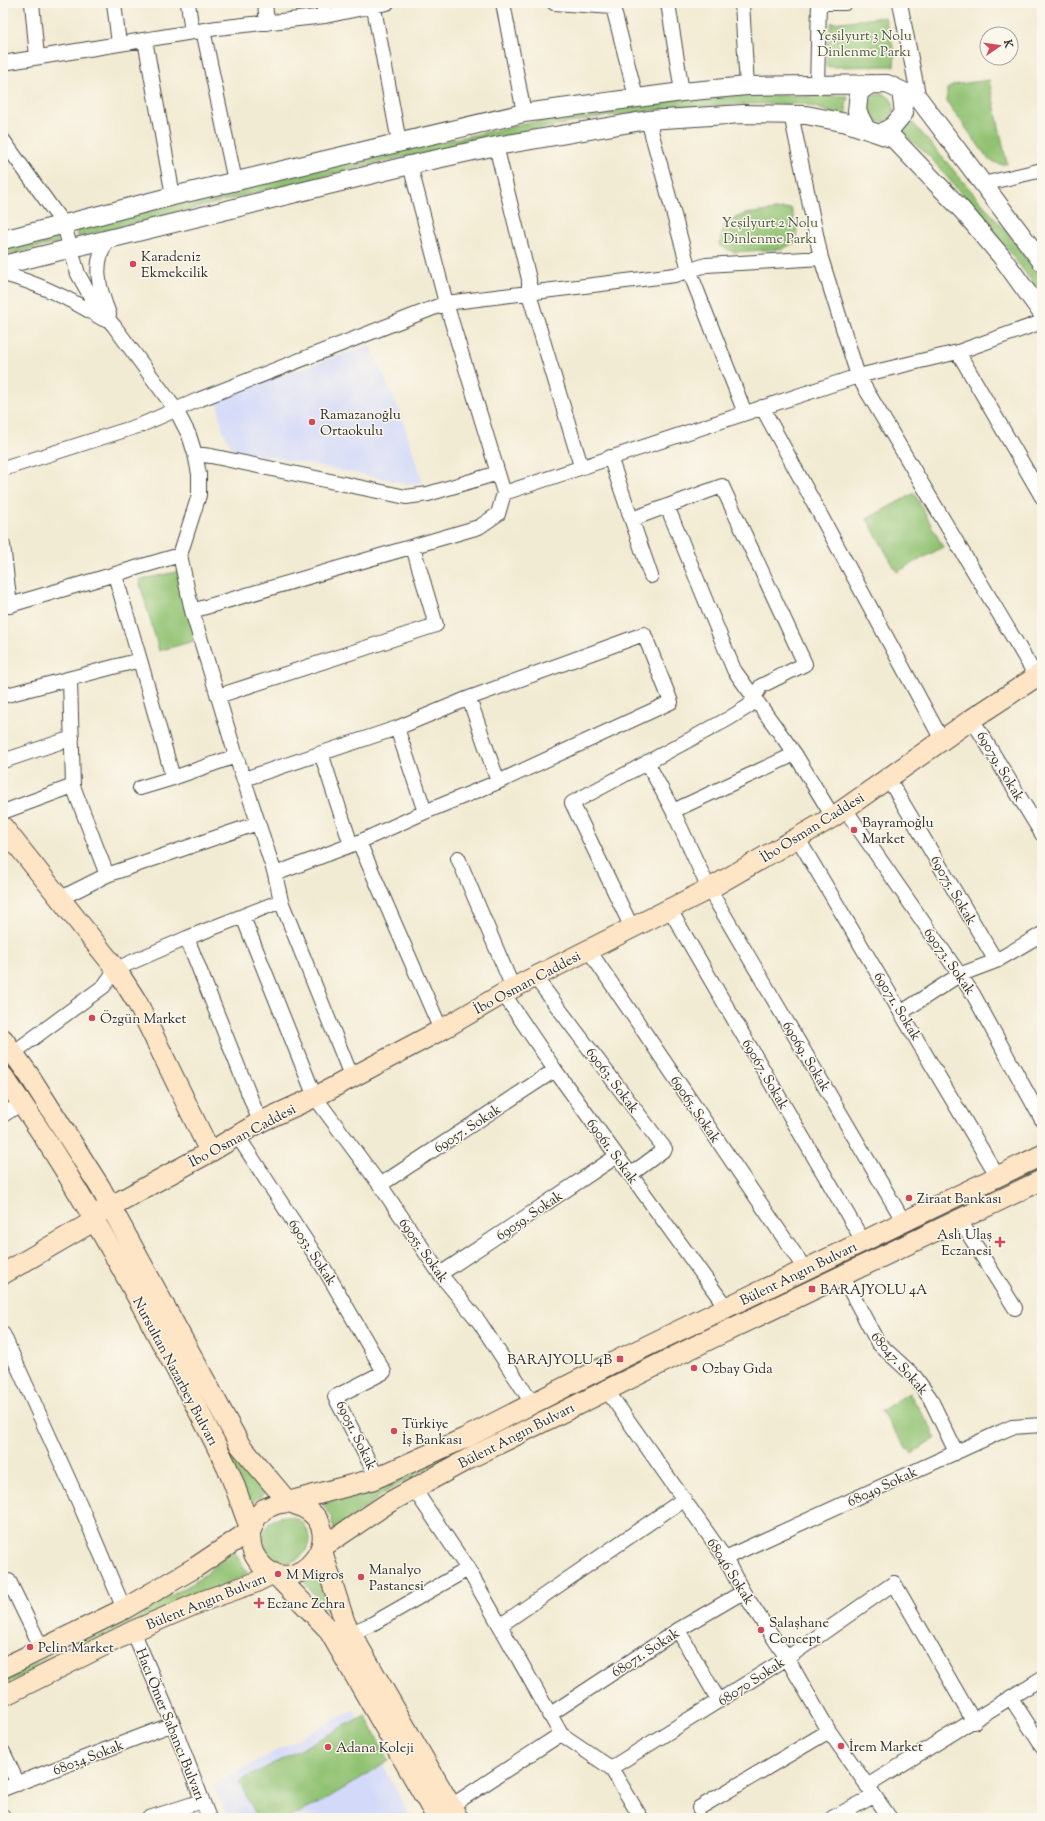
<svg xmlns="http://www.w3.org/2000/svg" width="1045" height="1821" font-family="'Sorts Mill Goudy',serif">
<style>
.built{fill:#d3d9f9}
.green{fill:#91c272;stroke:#5e764e}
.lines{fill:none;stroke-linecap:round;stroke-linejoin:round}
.minor-casing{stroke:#494844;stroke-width:16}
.tertiary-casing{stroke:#494844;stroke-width:20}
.secondary-casing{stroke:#494844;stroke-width:22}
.minor{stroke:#fff;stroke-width:14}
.tertiary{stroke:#fff;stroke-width:18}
.secondary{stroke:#fde5c5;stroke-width:20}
.poi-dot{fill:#d1495b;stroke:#fbf7ec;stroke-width:1.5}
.labels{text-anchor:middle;stroke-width:3;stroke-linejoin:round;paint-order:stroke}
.park-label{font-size:14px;fill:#4a5840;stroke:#fbf7ec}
.poi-label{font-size:14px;fill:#2b2b2b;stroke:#fbf7ec;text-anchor:start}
.street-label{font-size:14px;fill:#2b2b2b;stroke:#fbf7ec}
</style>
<rect width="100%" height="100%" fill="#fbf7ec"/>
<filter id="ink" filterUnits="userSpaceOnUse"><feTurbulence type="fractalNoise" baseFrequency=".025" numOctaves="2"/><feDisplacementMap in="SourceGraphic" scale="8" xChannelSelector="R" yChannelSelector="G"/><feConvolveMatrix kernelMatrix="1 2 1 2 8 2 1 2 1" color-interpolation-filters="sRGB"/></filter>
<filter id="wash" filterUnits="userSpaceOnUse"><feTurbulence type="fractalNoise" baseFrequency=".012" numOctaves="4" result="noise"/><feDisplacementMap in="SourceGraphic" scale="16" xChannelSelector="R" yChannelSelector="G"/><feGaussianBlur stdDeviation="0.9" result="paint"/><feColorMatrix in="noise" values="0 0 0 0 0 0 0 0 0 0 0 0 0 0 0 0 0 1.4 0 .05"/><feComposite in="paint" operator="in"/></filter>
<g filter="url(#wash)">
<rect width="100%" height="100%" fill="#f2ebd3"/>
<path class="built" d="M370 345 401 414 422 481 410 484 232 449 222 429 217 398Z
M354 1709 411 1818H228L213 1785Z"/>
<path class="green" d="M885 17 895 54 894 66 826 67 827 45 831 23Z
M989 80 1007 164H999L989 160 947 102V89L952 85Z
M866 108a14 14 0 1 1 28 0a14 14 0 1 1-28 0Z
M751 95 848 96 846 105 847 118 805 104H752L680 107 594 118 385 161 78 237 76 228 383 154 592 110 681 99Z
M913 123 1010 236 1042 280V295L1002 242 929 156 900 131Z
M791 208 797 228 796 242 782 249 733 252 719 245 725 223 744 214Z
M56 234 58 243 3 256V248Z
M914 493 943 547 897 572 867 519Z
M180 571 197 640 159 651 139 580Z
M3 1052 93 1194 90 1195 20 1082 3 1059Z
M1042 1165V1170L890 1240 552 1404 390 1489 334 1530 331 1517 323 1504 386 1483 550 1401Z
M114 1230 232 1449 266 1492 251 1503 111 1232Z
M909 1393 934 1432 932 1433 936 1438 912 1454 909 1449 907 1450 881 1411Z
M263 1539a23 23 0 1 1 46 0a23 23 0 1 1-46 0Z
M234 1551 249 1574 3 1685V1680L146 1610 195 1582Z
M320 1568 336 1622 304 1582 313 1577Z
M365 1715 389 1761 323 1801 289 1818H258L239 1782Z"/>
</g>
<g filter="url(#ink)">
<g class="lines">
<g class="minor-casing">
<path id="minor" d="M32 3 37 57
M114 3 119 44
M188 3 192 32
M265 3 267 23
M323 3 325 16
M373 3 399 142
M503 3 524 113
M554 3 613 7
M610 3 613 7 636 97
M668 3 682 92
M742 3 747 86
M819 3H845
M900 3 919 99
M203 30 235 181
M145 40 173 196
M3 63 217 28 325 16 387 3
M817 86 819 3
M791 114 821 258 858 376 1036 676
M648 120 689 270 745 413
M3 140 64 225 78 274 95 304 114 326 176 410 189 435 195 454 199 474V495L180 555 192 611 236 756 275 874 281 901 352 1078
M496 146 529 279V294L581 466
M983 184 1042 170
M109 239C91 263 99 289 109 314
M3 274C39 283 72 300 103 319
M958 352 1042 497
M762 407 942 740
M195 454 211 456 406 497 428 494 498 473
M610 457 651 576
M3 469 141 425 198 400 446 303 675 275 706 265 821 258
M504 493 858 376 958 352 1042 322
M667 506 734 670 795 754 833 817
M3 545 10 606
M3 607 180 555
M192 611 479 527 498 514 504 493 446 303 410 165
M140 660 173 778 236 756
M70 680 73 786 107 875
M3 696 140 660 115 575
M218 696 436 625 413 547
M469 698 498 782
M972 719 1042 834
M397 728 425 812
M321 753 351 845
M3 761 72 738
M647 762 673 811 709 889 904 1222
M888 778 996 961
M244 779 397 728 469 698 644 634 671 702 498 782 425 812 359 842 275 874
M140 788 173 778
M845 809 973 994 1042 1120
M673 811 795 754
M3 812 73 786
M797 837 998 1177
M359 842 441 1030
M458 858 513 988
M61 898 107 875 258 823
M669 908 863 1241
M243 917 315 1097 380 1185 440 1274 480 1323 532 1403
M632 928 572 803 728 719 749 706 761 686 805 664 722 486 632 519
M187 938 260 1122
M588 949 805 1269
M535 977 665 1149 630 1175
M503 993 555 1070 726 1307
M902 1012 959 975 996 961 1042 934
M13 1053 104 986 116 969 187 938 281 901
M3 1115 22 1103
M237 1135 327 1273 384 1372 335 1397 377 1477
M380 1185 555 1070
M959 1219 1015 1308
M440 1274 617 1156
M842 1275 878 1343 915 1377 930 1398 956 1452
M3 1334 81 1507 124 1609
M606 1389 725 1558 743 1592 787 1658 829 1731 890 1818
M414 1489 468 1569 561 1734 611 1768 641 1818
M725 1558 996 1434 1012 1427 1042 1425
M9 1581 42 1649
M501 1625 684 1499
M678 1630 719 1701
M133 1631 173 1724 209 1818
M351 1633 372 1624 468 1569
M1011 1698 1042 1746
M549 1715 678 1630 743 1592
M3 1752 18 1784
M611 1768 787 1658 894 1583 974 1722
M867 1786 1042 1678
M3 1789 173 1724
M451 1806 561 1734
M699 1808 829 1731
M3 1816 4 1818
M149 1818 202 1801
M832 1818 874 1796"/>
</g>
<g class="tertiary-casing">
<path id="tertiary" d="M866 129 857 111 859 92 871 84
M880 134 893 126 904 113 901 91
M3 240 173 196 524 113 682 92 747 86 887 84 919 99 1042 262
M3 265 410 165 496 146 648 120 743 114 806 115 847 123 894 139 962 210 1001 256 1042 313"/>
</g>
<g class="secondary-casing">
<path id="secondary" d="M3 827 116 969 137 1002 210 1152
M3 1039 29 1075 100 1187 240 1445 288 1502
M3 1076C61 1158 110 1245 157 1334 182 1380 208 1426 230 1474 236 1489 241 1504 247 1520 252 1532 248 1545 255 1556 291 1616 367 1522 288 1502
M3 1274 87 1225 93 1216 210 1152 260 1122 315 1097 441 1030 513 988 709 889 833 817 972 719 1042 673
M321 1548 388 1503 470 1458 708 1340 1042 1180
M321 1548 345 1623 458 1818
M274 1573 328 1629 437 1818
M3 1668 124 1609 196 1567 251 1530 256 1518 264 1509 276 1504 288 1502 374 1479 465 1438 620 1359 1042 1155
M3 1696 133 1631 203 1601 254 1583 274 1573"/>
</g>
<use href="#minor" class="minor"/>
<use href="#tertiary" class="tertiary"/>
<use href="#secondary" class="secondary"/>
</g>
</g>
<g class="poi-dot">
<circle cx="133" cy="264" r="4"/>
<circle cx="312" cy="422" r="4"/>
<circle cx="854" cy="830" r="4"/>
<circle cx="92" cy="1018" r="4"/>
<circle cx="909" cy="1198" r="4"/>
<path d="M998 1236h4v4h4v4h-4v4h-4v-4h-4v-4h4z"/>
<rect x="808" y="1285" width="8" height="8" rx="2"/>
<rect x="616" y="1355" width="8" height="8" rx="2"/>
<circle cx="694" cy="1368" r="4"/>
<circle cx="394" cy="1431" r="4"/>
<circle cx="278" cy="1574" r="4"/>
<circle cx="361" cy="1577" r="4"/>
<path d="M257 1597h4v4h4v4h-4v4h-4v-4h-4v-4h4z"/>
<circle cx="761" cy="1630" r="4"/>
<circle cx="30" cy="1647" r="4"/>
<circle cx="841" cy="1746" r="4"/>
<circle cx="328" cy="1747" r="4"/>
</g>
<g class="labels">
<g class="park-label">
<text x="864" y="40">Yeşilyurt 3 Nolu<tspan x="864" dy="16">Dinlenme Parkı</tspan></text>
<text x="770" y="227">Yeşilyurt 2 Nolu<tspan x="770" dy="16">Dinlenme Parkı</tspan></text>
</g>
<g class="poi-label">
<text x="141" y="261">Karadeniz<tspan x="141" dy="16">Ekmekcilik</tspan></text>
<text x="320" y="419">Ramazanoğlu<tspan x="320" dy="16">Ortaokulu</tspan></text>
<text x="862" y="827">Bayramoğlu<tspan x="862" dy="16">Market</tspan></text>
<text x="100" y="1023">Özgün Market</text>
<text x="917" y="1203">Ziraat Bankası</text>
<text x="992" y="1239" text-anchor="end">Aslı Ulaş<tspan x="992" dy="16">Eczanesi</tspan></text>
<text x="820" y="1294">BARAJYOLU 4A</text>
<text x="612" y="1364" text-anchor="end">BARAJYOLU 4B</text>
<text x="702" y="1373">Ozbay Gıda</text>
<text x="402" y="1428">Türkiye<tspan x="402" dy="16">İş Bankası</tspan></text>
<text x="369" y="1574">Manalyo<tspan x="369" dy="16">Pastanesi</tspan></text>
<text x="286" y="1579">M Migros</text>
<text x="267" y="1608">Eczane Zehra</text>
<text x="769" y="1627">Salaşhane<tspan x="769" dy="16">Concept</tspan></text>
<text x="38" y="1652">Pelin Market</text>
<text x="849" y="1751">İrem Market</text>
<text x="336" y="1752">Adana Koleji</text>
</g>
<g class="street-label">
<text transform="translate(1001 766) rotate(59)" y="5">69079. Sokak</text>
<text transform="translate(812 827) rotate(-32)" y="5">İbo Osman Caddesi</text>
<text transform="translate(954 890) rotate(60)" y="5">69075. Sokak</text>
<text transform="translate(950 961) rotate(55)" y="5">69073. Sokak</text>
<text transform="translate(527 982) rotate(-28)" y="5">İbo Osman Caddesi</text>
<text transform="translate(898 1006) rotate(59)" y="5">69071. Sokak</text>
<text transform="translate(807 1056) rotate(59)" y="5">69069. Sokak</text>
<text transform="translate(766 1074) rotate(60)" y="5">69067. Sokak</text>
<text transform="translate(613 1080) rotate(53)" y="5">69063. Sokak</text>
<text transform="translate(696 1109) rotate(56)" y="5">69065. Sokak</text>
<text transform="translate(467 1128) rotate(-33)" y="5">69057. Sokak</text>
<text transform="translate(242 1135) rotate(-28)" y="5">İbo Osman Caddesi</text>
<text transform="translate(613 1151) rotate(54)" y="5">69061. Sokak</text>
<text transform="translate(529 1215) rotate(-34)" y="5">69059. Sokak</text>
<text transform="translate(424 1250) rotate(55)" y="5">69055. Sokak</text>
<text transform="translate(313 1252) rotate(57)" y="5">69053. Sokak</text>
<text transform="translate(798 1273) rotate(-26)" y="5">Bülent Angın Bulvarı</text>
<text transform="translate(900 1363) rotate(49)" y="5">68047. Sokak</text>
<text transform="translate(176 1371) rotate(62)" y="5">Nursultan Nazarbey Bulvarı</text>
<text transform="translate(357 1435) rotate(64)" y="5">69051. Sokak</text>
<text transform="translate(516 1435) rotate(-27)" y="5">Bülent Angın Bulvarı</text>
<text transform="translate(882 1486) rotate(-25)" y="5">68049 Sokak</text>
<text transform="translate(731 1571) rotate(58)" y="5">68046 Sokak</text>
<text transform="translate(206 1601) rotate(-22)" y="5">Bülent Angın Bulvarı</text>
<text transform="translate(645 1652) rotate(-33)" y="5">68071. Sokak</text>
<text transform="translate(751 1681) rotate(-33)" y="5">68070 Sokak</text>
<text transform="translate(171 1724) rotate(68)" y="5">Hacı Ömer Sabancı Bulvarı</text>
<text transform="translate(88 1757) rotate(-21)" y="5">68034 Sokak</text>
</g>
</g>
<rect width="1045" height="1821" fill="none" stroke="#fbf7ec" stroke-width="16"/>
<g transform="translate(999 46) rotate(77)"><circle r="19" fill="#fbf7ec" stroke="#a8a59f"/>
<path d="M0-3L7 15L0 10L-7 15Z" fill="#d1495b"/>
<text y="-6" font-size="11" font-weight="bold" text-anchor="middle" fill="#2b2b2b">K</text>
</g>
</svg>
